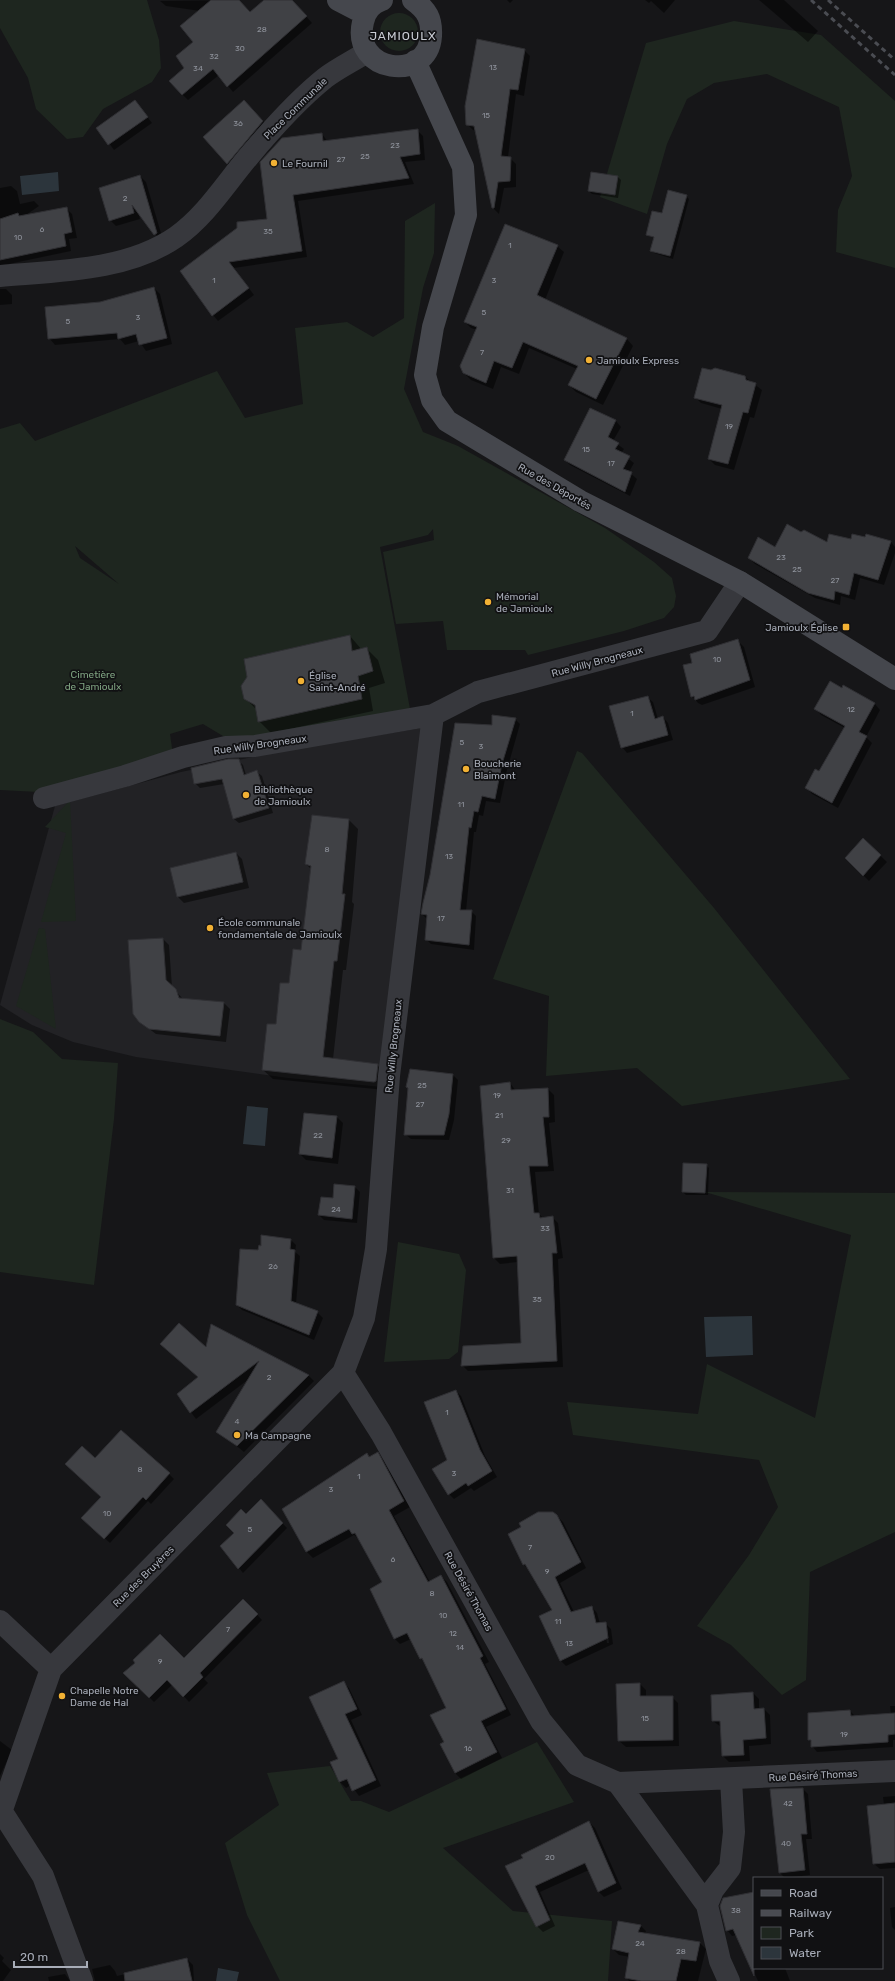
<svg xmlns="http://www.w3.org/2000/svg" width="895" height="1981" font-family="Rubik,sans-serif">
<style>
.built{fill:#222225}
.green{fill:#1e261f;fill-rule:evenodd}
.water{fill:#2c353c}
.shadow{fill:#0007;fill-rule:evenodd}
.building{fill:#404145;stroke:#303034}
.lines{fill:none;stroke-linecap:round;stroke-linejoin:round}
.street{stroke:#37383d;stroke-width:22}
.secondary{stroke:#45474d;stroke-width:22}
.rail{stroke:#4a4c52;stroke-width:3;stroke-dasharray:5 4;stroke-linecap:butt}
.poi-dot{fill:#f2b134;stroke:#111113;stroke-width:1.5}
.labels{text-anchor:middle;stroke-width:3.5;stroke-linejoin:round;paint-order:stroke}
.number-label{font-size:8px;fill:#8e929b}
.street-label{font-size:10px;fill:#a8adb8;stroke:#111113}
.poi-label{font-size:10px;fill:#a8adb8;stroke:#111113;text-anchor:start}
.park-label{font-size:10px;fill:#7fa381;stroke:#111113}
.quarter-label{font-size:12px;letter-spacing:1px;fill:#c9ccd4;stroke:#111113}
</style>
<rect width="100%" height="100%" fill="#161618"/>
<path class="built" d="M422 728 382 1087 288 1078 136 1057 73 1042 32 1025 0 1005 55 806 181 772 276 752Z"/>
<path class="green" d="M0 0H147L159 40 161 68 152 82 103 109 83 137 67 139 36 109 28 78 0 28Z
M380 32a19 19 0 1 1 38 0a19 19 0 1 1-38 0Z
M734 21 821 35 895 101V268L836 252 838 210 852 176 839 107 767 74 714 83 687 99 667 144 647 214 600 197 646 43Z
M435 203 434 253 423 288 404 389 423 432 458 446 605 528 654 562 672 578 676 596 674 607 664 618 624 631 528 655 525 650H447L443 621 396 624 383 552 434 540 433 529 428 535 380 547 410 709 250 742 223 736 203 724 170 734 173 755 39 792 0 790V429L20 423 35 441 217 371 245 418 303 404 295 328 347 322 373 337 404 318 405 221ZM75 546 119 584 80 558Z
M577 751 582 753 714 908 850 1079 682 1106 637 1068 546 1076 549 996 493 979Z
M70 800 76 921 41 922 66 833 45 827Z
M39 928 45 929 56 1029 16 1006Z
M0 1019 33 1032 62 1059 118 1063 114 1119 94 1285 0 1272Z
M705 1192 895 1193V1532L810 1572 806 1680 782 1695 731 1645 697 1626 749 1555 778 1507 759 1460 573 1435 567 1402 698 1414 707 1364 815 1418 851 1235Z
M398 1242 459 1254 466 1270 458 1352 449 1359 384 1362Z
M537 1742 574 1802 443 1848 513 1911 612 1921 608 1981H280L247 1915 225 1843 279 1805 267 1773 330 1766 351 1801H361L389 1812Z"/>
<path class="water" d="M58 172 59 191 22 195 20 176Z
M247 1106 268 1108 265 1146 243 1144Z
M752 1316 753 1355 706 1357 704 1317Z
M218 1968 239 1972 237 1981H216Z"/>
<path class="shadow" d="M239 0 251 13 266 0H292L312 23 233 92 219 75 188 100 182 94 186 68 194 42 200 11 166 6 160 1Z
M507 0H513L510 3Z
M645 0H675L664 13 651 1 649 3Z
M759 0H784L818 31 808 42Z
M524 50 530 56 524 96 516 94 508 157 510 158 516 164V187L504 188 499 214 493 208 476 131 473 130 467 124Z
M135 101 152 123 114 150 98 128Z
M244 101 268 126 232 168 227 163Z
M417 130 423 136 425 160 405 162 414 184 298 201 307 257 234 268 254 295 218 321 213 315 181 271 268 220 322 134 328 142Z
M140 176 146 182 163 240 161 241 138 211 140 219 116 226 110 220Z
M618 177 621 180 618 198 592 194 589 191Z
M11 186 17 191 20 204 34 201 39 206 26 215 66 208 72 214 77 238 69 239 71 251 9 264V269L0 271V188Z
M686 196 689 199 673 259 654 253 652 250 655 238 647 235 662 214Z
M557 246 564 252 545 300 627 339 633 346 603 405 576 392 569 385 577 369 529 348 519 374 501 367 493 389 471 380 464 373 477 330 471 328 465 322Z
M154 288 160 294 172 344 146 351 139 341 125 345 120 339 55 345 49 338 100 303Z
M0 289H6L12 295V304L0 305Z
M745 377 762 390 754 418 750 417 734 470 715 465 709 459 722 409 701 403 695 397Z
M591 409 616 421 621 427 613 441 624 449 621 453 634 463 629 472 637 479 630 496 570 465 565 460Z
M802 533 828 544 866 538 867 535 891 542 895 547V553L884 585 860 578 855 600 841 596 840 605 815 598 755 564 749 558 775 548Z
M350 636 362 650 366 648 378 660 385 683 369 688 373 711 271 733 259 721 257 710 245 698Z
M737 640 744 647 755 687 702 705 698 703 692 696Z
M843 687 875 704 880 710 866 737 872 743 838 808 812 794 807 788 820 773 845 728 821 715 816 709Z
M647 697 653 702 658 719 663 717 668 723 673 740 627 753 622 747Z
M515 719 520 724 507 770 500 803 486 801 483 816 479 815 476 832H474L466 911H471L476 916 474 950 431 944 426 939 427 919 422 914 493 726Z
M238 760 243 765 246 775 257 772 262 776 273 813 239 823 234 819 224 784 200 788 195 783Z
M349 820 358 829 352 902 354 904 346 970H343L333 1059 377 1065 387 1074 385 1090 273 1079 263 1070 302 951 311 869 306 864Z
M863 839 887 862 869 881 846 858Z
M236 853 242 859 249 888 184 903 178 897Z
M163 939 169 945 172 987 183 999 224 1003 230 1009 226 1042 156 1034 140 1022Z
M453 1075 458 1080 454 1120 449 1140 411 1139 405 1134Z
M510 1083 516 1091 548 1089 554 1095 555 1122 549 1123 554 1171 535 1172 539 1214 543 1218 552 1217 558 1223 563 1258 558 1259 563 1367 468 1371 462 1365 522 1344 518 1262 500 1264 494 1258Z
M337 1117 343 1123 338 1164 306 1160 300 1154Z
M706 1165 709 1168 708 1195H686L683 1192Z
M335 1185 355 1187 360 1192 357 1223 324 1220 319 1215 334 1199Z
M291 1240 296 1245 295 1252 300 1256 296 1304 317 1312 323 1318 314 1340 242 1310 237 1305Z
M211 1326 308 1375 314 1381 244 1452 218 1431 249 1379 196 1419 178 1395 200 1378Z
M456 1391 461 1396 485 1456 497 1477 474 1491 471 1488 454 1499 449 1494 448 1460Z
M377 1454 383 1460 410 1507 394 1516 430 1582 441 1576 447 1582 489 1662 485 1664 511 1715 486 1727 502 1758 461 1779 455 1773 445 1742 448 1708 425 1662 411 1639 400 1644 394 1638 383 1582 359 1539 354 1535 313 1558 307 1552 284 1509 367 1455 369 1457Z
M95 1459 169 1474 174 1479 151 1504 148 1501 110 1543 88 1523 102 1497Z
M261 1501 287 1528 243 1573 239 1568 236 1533 246 1515Z
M557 1516 563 1522 586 1568 560 1583 574 1612 592 1607 597 1613 600 1624 605 1623 611 1629 613 1644 566 1666 560 1660 553 1611 529 1569 524 1565 509 1534ZM605 1628H607L609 1643H607Z
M243 1600 262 1620 204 1679 208 1683 189 1702 173 1684 154 1702 125 1673 136 1663 184 1660Z
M343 1682 349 1688 362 1715 351 1720 381 1786 359 1796 351 1785 346 1788 340 1782 339 1759Z
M640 1684 646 1690V1697H672L678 1703 679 1746 626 1747 619 1741Z
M753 1693 759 1699V1709H764L770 1715 771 1744 749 1746 750 1761 729 1762 723 1756 721 1727 713 1721Z
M890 1706H895V1740H893V1747L817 1752 812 1746V1743L809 1740 850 1711 855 1716 891 1715Z
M0 1741 12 1750 0 1776Z
M803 1789 808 1794 812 1839H806L810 1875 785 1878 780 1873Z
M895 1796V1868L880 1869 874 1864 884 1805 883 1797Z
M589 1822 595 1828 622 1889 604 1897 598 1891 589 1870 540 1892 555 1926 543 1932 537 1926 524 1858Z
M754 1893V1968H785L790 1981H758L737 1935 732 1936 727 1930Z
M895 1907V1930L892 1927 890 1908Z
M640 1925 646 1931 645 1934 700 1943 706 1949 698 1981H629L627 1978 630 1957 619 1955 613 1949Z
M0 1954 4 1958 2 1961 11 1970 3 1981H0Z
M187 1959 193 1965 194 1981H95L92 1969 110 1965 115 1971 117 1976Z
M65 1974 70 1981H49L48 1977Z"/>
<path class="building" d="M211 0H239L250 12 264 0H292L307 16 227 87 213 69 182 95 169 81 184 68 176 56 193 42 180 26Z
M477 39 525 49 518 90 510 89 501 156 511 157 510 181 498 182 494 208H492L474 126 466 125 465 106Z
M135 100 148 117 108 145 96 128Z
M244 100 263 121 227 164 203 137Z
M418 129 420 154 400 157 409 178 293 195 302 251 229 262 249 288 212 316 180 271 237 228V222L267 219 260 162 282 138 322 133 323 141Z
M591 172 618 176 615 195 588 191Z
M140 175 157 233 154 235 132 205 134 213 109 221 99 188Z
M668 190 687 195 670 256 650 251 654 237 646 235 652 211 662 213Z
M67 207 72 232 64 234 66 246 0 260V219L18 213 19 216Z
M505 224 558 245 537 295 627 338 596 399 568 385 578 366 523 342 512 368 494 361 486 383 463 373 460 366 477 327 464 322Z
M154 287 167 338 139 345 136 334 118 339 117 333 48 339 45 307 100 302Z
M702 368 711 370 715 368 745 376 746 380 756 383 748 413 743 412 728 464 708 459 722 405 694 398Z
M590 408 616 420 608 437 619 443 615 449 630 456 623 469 632 472 625 492 564 460Z
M787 524 801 532 804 530 827 542 829 534 851 539 852 534 865 537 866 534 891 541 878 580 854 573 849 595 835 591 834 600 808 593 748 558 758 537 775 547Z
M350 635 352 651 367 647 373 671 358 676 362 699 258 722 255 705 244 699 241 686 247 677 244 659Z
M738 639 750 680 695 700 694 696 691 697 683 665 692 663 690 654Z
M830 681 842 688 843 685 875 703 859 732 867 736 832 803 805 788 815 769 819 771 845 726 814 709Z
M648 696 655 719 663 716 668 735 621 748 609 706Z
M492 715 516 718 502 764 495 799 482 796 478 812 474 811 471 828 469 827 460 910H472L469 945 425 940 427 915 421 914 423 903 430 875 455 723 492 725Z
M228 759H239L244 775 257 770 269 808 233 819 222 779 194 784 191 768Z
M312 815 349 819 342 894H345L337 961H334L323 1057 378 1064 376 1081 374 1082 262 1070 267 1024H276L280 983H289L293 949 301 950 311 866 305 864Z
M863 838 881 855 863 876 845 858Z
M236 852 243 882 177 897 170 868Z
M163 938 166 980 176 989 179 998 224 1002 220 1036 149 1029 139 1022 133 1014 128 940Z
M410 1069 453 1074 449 1114 444 1135H404L408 1088 406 1087Z
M510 1082 511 1090 548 1088 549 1117H543L548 1166H529L534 1213H539L540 1218 553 1216 557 1253H552L557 1361 461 1366 463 1346 521 1343 517 1256 493 1258 480 1086Z
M304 1113 337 1116 332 1158 299 1154Z
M683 1163 707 1164 705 1193 682 1192Z
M334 1184 355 1186 352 1219 318 1215 321 1197 333 1198Z
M261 1235 291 1239 290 1249 295 1250 291 1301 318 1311 309 1335 236 1305 240 1249 258 1250 259 1245 261 1246Z
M179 1323 206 1347 211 1324 309 1375 237 1446 216 1432 259 1361 190 1413 177 1394 198 1377 160 1344Z
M456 1390 480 1450 492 1471 468 1486 466 1483 448 1495 432 1469 447 1460 424 1402Z
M121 1430 170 1473 146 1500 143 1497 104 1539 81 1518 101 1497 65 1464 82 1446 95 1458Z
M378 1452 404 1501 389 1510 428 1582 441 1575 483 1656 480 1658 506 1709 481 1721 497 1752 455 1773 440 1744 444 1742 430 1715 446 1708 422 1658 420 1659 407 1633 394 1639 370 1589 382 1582 355 1533 352 1534 349 1529 306 1552 282 1509 367 1453 369 1457Z
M261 1499 283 1523 238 1569 220 1546 234 1533 226 1525 241 1509 246 1514Z
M538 1512H553L557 1515 581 1562 555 1577 571 1612 592 1606 596 1623 606 1622 608 1638 560 1661 539 1616 552 1610 525 1564 523 1565 508 1534 521 1527 519 1523Z
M243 1599 258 1614 200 1673 203 1677 183 1697 167 1680 149 1698 123 1673 135 1663 133 1660 160 1634 184 1658Z
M344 1681 357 1709 345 1714 376 1780 352 1791 347 1779 339 1782 330 1762 338 1759 309 1697Z
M640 1683V1696H673V1740L618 1741 616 1684Z
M753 1692 754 1709 764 1708 766 1738 743 1740 744 1755 722 1756 720 1721H712L711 1695Z
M850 1710 851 1716 895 1713V1734L888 1735V1742L811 1747V1740H808V1713Z
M803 1788 807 1834H801L805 1870 779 1873 770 1789Z
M895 1803V1862L873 1864 867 1806Z
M589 1821 616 1883 598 1892 585 1863 535 1886 550 1920 536 1927 505 1866 523 1858 521 1855Z
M754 1892V1976L733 1929 726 1931 720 1906 723 1898Z
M618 1921 641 1925 638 1932 700 1942 696 1961 681 1959 676 1981H641L625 1978 629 1953 612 1949Z
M187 1958 192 1981H125L124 1973Z"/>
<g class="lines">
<path class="street" d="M0 276C57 271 127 271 176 237 206 216 226 183 249 156 270 131 300 98 325 78 338 68 353 61 367 52
M44 798 125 776 183 757 226 747 255 746 433 715
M343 1373 381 1433 541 1721 577 1765 618 1783 895 1771
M0 1621 51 1669
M618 1783 707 1905
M2 1812 43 1876 82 1981
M0 1815 51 1669 343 1373 364 1318 376 1249 389 1076 433 715 478 692 707 631 740 582
M729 1981 720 1961 707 1905 713 1890 730 1868 734 1832 731 1780"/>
<path class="secondary" d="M338 0 365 14
M382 0C372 3 365 12 363 22 351 73 428 83 431 36 432 19 427 10 413 0
M415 61 463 167 466 215 433 327 425 375 432 400 447 421 580 501 740 582 895 679"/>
<path class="rail" d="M811 0 895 75
M828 0 895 60"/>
</g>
<g class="poi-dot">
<circle cx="274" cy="163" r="4"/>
<circle cx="589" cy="360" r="4"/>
<circle cx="488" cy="602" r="4"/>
<rect x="842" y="623" width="8" height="8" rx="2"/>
<circle cx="301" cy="681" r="4"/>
<circle cx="466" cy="769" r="4"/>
<circle cx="246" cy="795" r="4"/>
<circle cx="210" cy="928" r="4"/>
<circle cx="237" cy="1435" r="4"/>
<circle cx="62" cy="1696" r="4"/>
</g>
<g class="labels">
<g class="number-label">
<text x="262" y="32">28</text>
<text x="240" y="51">30</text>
<text x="214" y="59">32</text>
<text x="493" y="70">13</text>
<text x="198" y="71">34</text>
<text x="486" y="118">15</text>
<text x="238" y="126">36</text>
<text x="395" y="148">23</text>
<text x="365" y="159">25</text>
<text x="341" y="162">27</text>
<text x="125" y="201">2</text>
<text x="42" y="232">6</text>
<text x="268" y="234">35</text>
<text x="18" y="240">10</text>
<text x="510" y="248">1</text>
<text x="214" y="283">1</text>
<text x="494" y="283">3</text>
<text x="484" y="315">5</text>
<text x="138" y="320">3</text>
<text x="68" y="324">5</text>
<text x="482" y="355">7</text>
<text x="729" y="429">19</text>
<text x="586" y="452">15</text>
<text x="611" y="466">17</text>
<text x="781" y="560">23</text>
<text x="797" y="572">25</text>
<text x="835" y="583">27</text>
<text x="717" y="662">10</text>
<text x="851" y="712">12</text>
<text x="632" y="716">1</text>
<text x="462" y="745">5</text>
<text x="481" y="749">3</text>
<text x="461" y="807">11</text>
<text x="327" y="852">8</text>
<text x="449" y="859">13</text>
<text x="441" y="921">17</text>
<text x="422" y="1088">25</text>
<text x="497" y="1098">19</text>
<text x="420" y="1107">27</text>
<text x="499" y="1118">21</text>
<text x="318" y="1138">22</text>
<text x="506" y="1143">29</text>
<text x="510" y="1193">31</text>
<text x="336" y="1212">24</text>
<text x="545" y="1231">33</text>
<text x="273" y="1269">26</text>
<text x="537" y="1302">35</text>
<text x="269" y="1380">2</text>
<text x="447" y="1415">1</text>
<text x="237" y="1424">4</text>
<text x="140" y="1472">8</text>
<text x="454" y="1476">3</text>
<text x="359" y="1479">1</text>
<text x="331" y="1492">3</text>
<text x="107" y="1516">10</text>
<text x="250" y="1532">5</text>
<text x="530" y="1550">7</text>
<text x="393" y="1562">6</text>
<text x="547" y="1574">9</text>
<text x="432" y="1596">8</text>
<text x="443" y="1618">10</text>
<text x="558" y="1624">11</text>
<text x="228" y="1632">7</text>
<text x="453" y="1636">12</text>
<text x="569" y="1646">13</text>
<text x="460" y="1650">14</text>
<text x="160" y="1664">9</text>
<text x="645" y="1721">15</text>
<text x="844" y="1737">19</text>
<text x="468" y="1751">16</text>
<text x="788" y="1806">42</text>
<text x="786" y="1846">40</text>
<text x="550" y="1860">20</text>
<text x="736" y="1913">38</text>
<text x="640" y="1946">24</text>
<text x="681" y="1954">28</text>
</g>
<g class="street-label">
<text transform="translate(295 108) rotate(-44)" y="4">Place Communale</text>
<text transform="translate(555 486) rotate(30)" y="4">Rue des Déportés</text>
<text transform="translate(597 661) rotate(-15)" y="4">Rue Willy Brogneaux</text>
<text transform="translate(260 744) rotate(-8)" y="4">Rue Willy Brogneaux</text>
<text transform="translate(393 1046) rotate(-84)" y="4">Rue Willy Brogneaux</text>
<text transform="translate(143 1576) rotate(-45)" y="4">Rue des Bruyères</text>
<text transform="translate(469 1591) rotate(61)" y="4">Rue Désiré Thomas</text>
<text transform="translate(813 1775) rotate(-3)" y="4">Rue Désiré Thomas</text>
</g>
<g class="poi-label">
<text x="282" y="167">Le Fournil</text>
<text x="597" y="364">Jamioulx Express</text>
<text x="496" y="600">Mémorial<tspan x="496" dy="12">de Jamioulx</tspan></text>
<text x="838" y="631" text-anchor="end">Jamioulx Église</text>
<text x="309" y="679">Église<tspan x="309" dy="12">Saint-André</tspan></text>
<text x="474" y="767">Boucherie<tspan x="474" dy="12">Blaimont</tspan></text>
<text x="254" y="793">Bibliothèque<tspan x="254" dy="12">de Jamioulx</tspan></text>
<text x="218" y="926">École communale<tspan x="218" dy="12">fondamentale de Jamioulx</tspan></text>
<text x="245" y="1439">Ma Campagne</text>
<text x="70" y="1694">Chapelle Notre<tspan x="70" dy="12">Dame de Hal</tspan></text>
</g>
<g class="park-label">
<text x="93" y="678">Cimetière<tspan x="93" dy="12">de Jamioulx</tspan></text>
</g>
<g class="quarter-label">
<text x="403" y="40">JAMIOULX</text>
</g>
</g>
<rect x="753" y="1877" width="130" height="92" fill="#111113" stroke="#4d4f55"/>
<rect x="761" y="1890" width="20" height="6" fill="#45474d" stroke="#4d4f55"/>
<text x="789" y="1897" font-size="12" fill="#a8adb8">Road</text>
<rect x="761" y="1910" width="20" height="6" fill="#4a4c52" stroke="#4d4f55"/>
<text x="789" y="1917" font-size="12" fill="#a8adb8">Railway</text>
<rect x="761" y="1927" width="20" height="12" fill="#1e261f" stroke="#4d4f55"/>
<text x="789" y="1937" font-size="12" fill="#a8adb8">Park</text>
<rect x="761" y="1947" width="20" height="12" fill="#2c353c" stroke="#4d4f55"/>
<text x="789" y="1957" font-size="12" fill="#a8adb8">Water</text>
<path d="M14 1961v6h73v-6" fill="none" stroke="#a8adb8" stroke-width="2"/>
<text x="20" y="1961" font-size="12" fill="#a8adb8" stroke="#111113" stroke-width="3" paint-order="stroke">20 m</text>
</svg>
